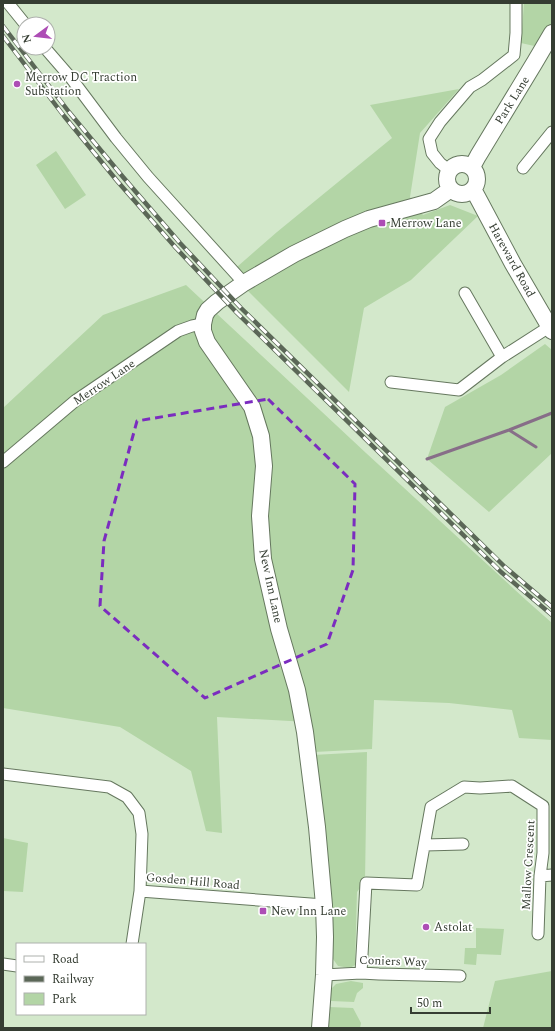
<svg xmlns="http://www.w3.org/2000/svg" width="555" height="1031" font-family="Spectral,serif">
<style>
.green{fill:#b3d5a6}
.lines{fill:none;stroke-linecap:round;stroke-linejoin:round}
.stream{stroke:#876e88;stroke-width:3}
.street-casing{stroke:#66785f;stroke-width:13}
.secondary-casing{stroke:#66785f;stroke-width:18}
.street{stroke:#fff;stroke-width:11}
.secondary{stroke:#fff;stroke-width:16}
.rail-casing{stroke:#5b6757;stroke-width:4.5}
.rail{stroke:#fff;stroke-width:3;stroke-dasharray:9;stroke-linecap:butt}
.marked{fill:none;stroke:#7b2cbf;stroke-width:3;stroke-dasharray:8 5;stroke-linejoin:round}
.poi-dot{fill:#ad4db5;stroke:#fff;stroke-width:1.5}
.labels{text-anchor:middle;stroke-width:3.5;stroke-linejoin:round;paint-order:stroke}
.poi-label{font-size:12px;fill:#353d32;stroke:#fff;text-anchor:start}
.street-label{font-size:12px;fill:#353d32;stroke:#fff}
</style>
<rect width="100%" height="100%" fill="#d3e8cb"/>
<path class="green" d="M524 3H552V50L521 43Z
M459 89 420 133 410 197 423 215 450 205 478 216 411 280 364 308 349 392 230 273 277 232 392 138 370 105Z
M56 151 86 195 65 209 36 165Z
M186 285 366 453 526 600 552 623V740L519 738 512 710 449 703 374 700 372 749 314 752 308 722 217 717 222 833 206 831 191 771 120 727 3 708V408L103 315Z
M545 344 552 350V453L489 512 427 459 445 407 501 375Z
M367 752 365 881 357 892 355 965 350 968 338 966 333 959 329 893 313 755Z
M3 838 28 843 23 892 3 891Z
M476 928 504 929 501 955 477 954 476 965 464 964 465 948H476Z
M552 971V1028H483L495 981Z
M351 981 363 983V988L357 993 354 1002 331 1001 328 997 331 989 336 984Z
M329 1007 353 1008 361 1023 360 1028H326Z"/>
<g class="lines">
<path class="stream" d="M509 430 536 447
M427 459 509 430 552 413"/>
<g class="street-casing">
<path id="street" d="M8 3 25 24
M45 48 71 78 116 138 148 177 244 283
M523 168 552 132
M450 171 440 163 432 153 429 139 440 122 470 87 482 80 514 55 516 33V3
M465 293 502 357 549 327
M391 382 459 390 502 357
M3 462 75 401 178 331 192 326 203 324
M3 774 109 787 127 797 139 813 142 834 140 891 132 944
M425 845 463 844
M540 876 552 875
M140 891 324 905
M3 964 17 966
M361 973 366 883 417 885 431 807 464 787 480 788 512 786 543 806V853L540 876 538 934
M324 975 361 973 379 974 460 976"/>
</g>
<g class="secondary-casing">
<path id="secondary" d="M447 179a15 15 0 1 1 30 0a15 15 0 1 1-30 0Z
M472 167 478 156 535 62 552 33
M473 189 480 202 513 264 552 331
M320 1028 324 975 325 937 324 905 317 827 305 732 297 690 279 629 263 559 260 516 264 466 261 436 252 407 207 342 203 331V324L205 315 208 310 217 302 244 283 294 254 345 229 369 219 434 201 451 189"/>
</g>
<use href="#street" class="street"/>
<use href="#secondary" class="secondary"/>
<g class="rail-casing">
<path id="rail" d="M3 26 69 112 123 177 180 243 241 308 505 567 552 607
M3 36 64 116 118 182 176 248 237 313 501 572 552 615"/>
</g>
<use href="#rail" class="rail"/>
</g>
<path class="marked" d="M268 399 355 484 353 570 327 644 205 698 100 606 104 541 137 421Z"/>
<g class="poi-dot">
<circle cx="17" cy="84" r="4"/>
<rect x="378" y="219" width="8" height="8" rx="2"/>
<rect x="259" y="907" width="8" height="8" rx="2"/>
<circle cx="426" cy="927" r="4"/>
</g>
<g class="labels">
<g class="poi-label">
<text x="25" y="81">Merrow DC Traction<tspan x="25" dy="14">Substation</tspan></text>
<text x="390" y="227">Merrow Lane</text>
<text x="271" y="915">New Inn Lane</text>
<text x="434" y="931">Astolat</text>
</g>
<g class="street-label">
<text transform="translate(512 100) rotate(-58)" y="4">Park Lane</text>
<text transform="translate(512 260) rotate(61)" y="4">Hareward Road</text>
<text transform="translate(104 382) rotate(-34)" y="4">Merrow Lane</text>
<text transform="translate(271 586) rotate(78)" y="4">New Inn Lane</text>
<text transform="translate(528 865) rotate(-87)" y="4">Mallow Crescent</text>
<text transform="translate(193 881) rotate(5)" y="4">Gosden Hill Road</text>
<text transform="translate(393 961) rotate(2)" y="4">Coniers Way</text>
</g>
</g>
<rect width="555" height="1031" fill="none" stroke="#353d32" stroke-width="8"/>
<rect x="16" y="943" width="130" height="72" fill="#ffffff" stroke="#aeb1ad"/>
<rect x="24" y="956" width="20" height="6" fill="#ffffff" stroke="#aeb1ad"/>
<text x="52" y="963" font-size="12" fill="#353d32">Road</text>
<rect x="24" y="976" width="20" height="6" fill="#5b6757" stroke="#aeb1ad"/>
<text x="52" y="983" font-size="12" fill="#353d32">Railway</text>
<rect x="24" y="993" width="20" height="12" fill="#b3d5a6" stroke="#aeb1ad"/>
<text x="52" y="1003" font-size="12" fill="#353d32">Park</text>
<g transform="translate(36 36) rotate(255)"><circle r="19" fill="#ffffff" stroke="#aeb1ad"/>
<path d="M0-3L7 15L0 10L-7 15Z" fill="#ad4db5"/>
<text y="-6" font-size="11" font-weight="bold" text-anchor="middle" fill="#353d32">N</text>
</g>
<path d="M411 1007v6h79v-6" fill="none" stroke="#353d32" stroke-width="2"/>
<text x="417" y="1007" font-size="12" fill="#353d32" stroke="#ffffff" stroke-width="3" paint-order="stroke">50 m</text>
</svg>
